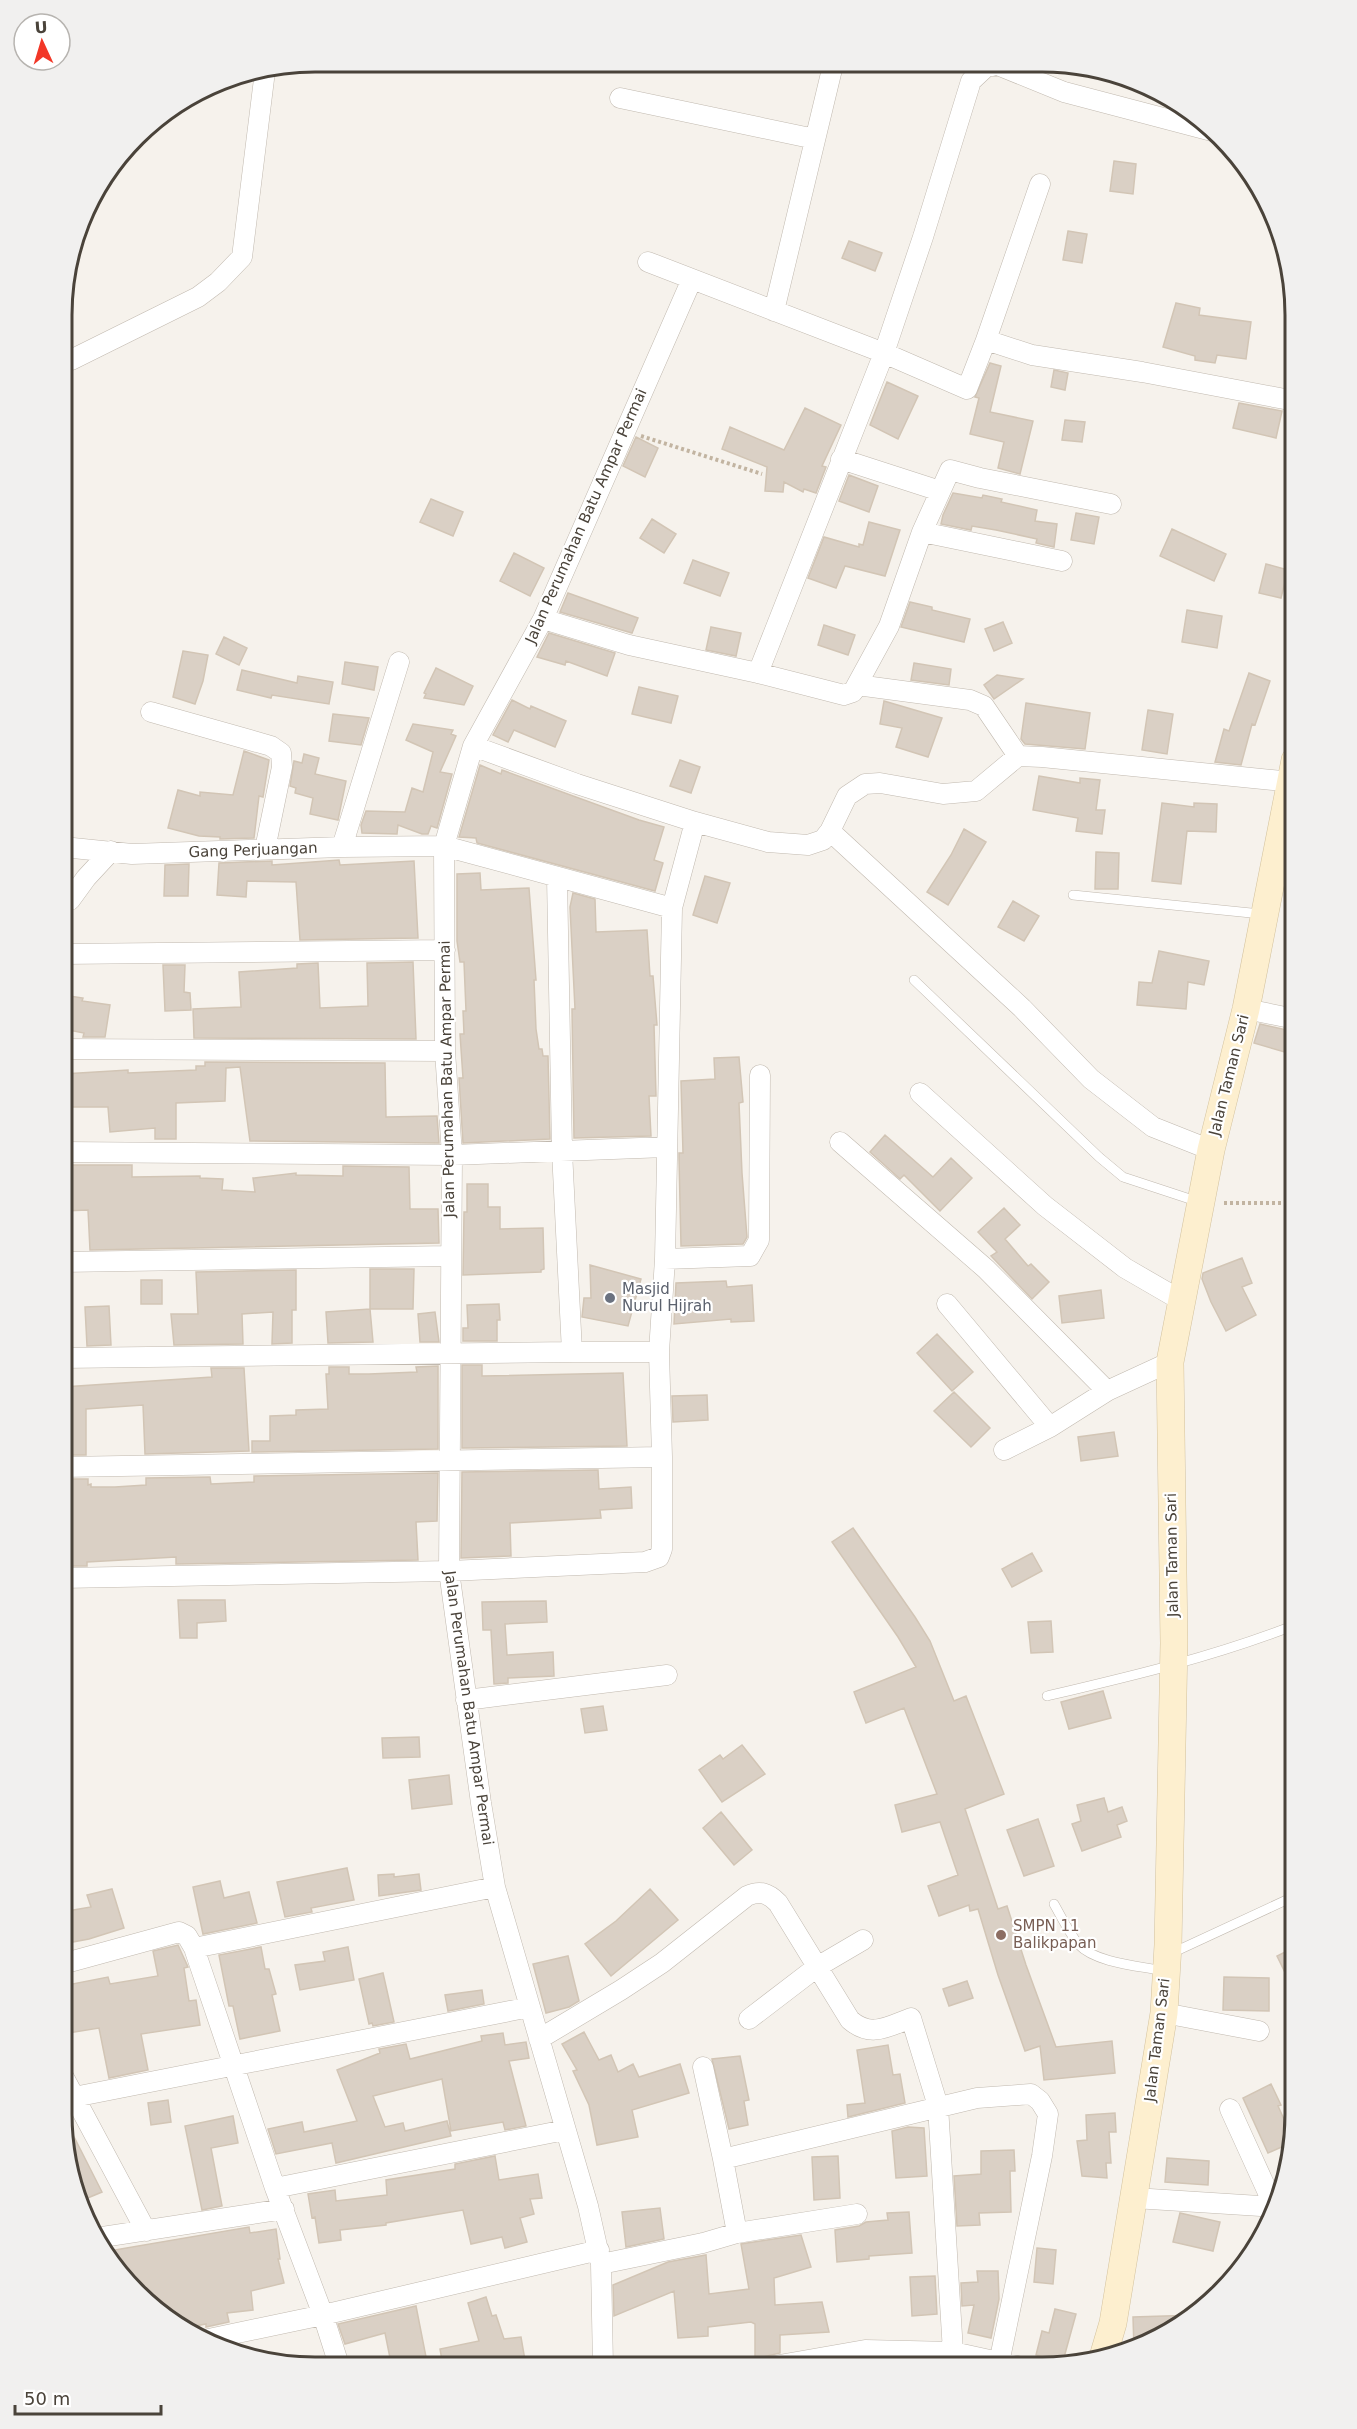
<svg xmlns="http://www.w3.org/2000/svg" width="1357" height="2429" font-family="'DejaVu Sans',sans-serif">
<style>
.building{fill:#dad0c5;stroke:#d2c5b5;stroke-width:1.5}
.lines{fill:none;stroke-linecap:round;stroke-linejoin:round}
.lane-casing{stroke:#c1b9af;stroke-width:10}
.street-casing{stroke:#c1b9af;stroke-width:21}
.secondary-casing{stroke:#d3c29e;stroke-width:28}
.path{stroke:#c2b4a1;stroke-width:4;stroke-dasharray:3 3;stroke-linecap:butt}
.lane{stroke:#fff;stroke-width:9}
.street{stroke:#fff;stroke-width:20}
.secondary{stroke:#fdefcf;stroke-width:27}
.worship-dot{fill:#6b7280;stroke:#fff;stroke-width:2}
.education-dot{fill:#8d6e63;stroke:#fff;stroke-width:2}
.labels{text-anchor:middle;stroke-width:4.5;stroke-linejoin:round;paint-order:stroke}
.street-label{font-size:15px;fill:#4a433a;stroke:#fff}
.worship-label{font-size:15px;fill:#5b616d;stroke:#fff;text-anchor:start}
.education-label{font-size:15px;fill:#785e54;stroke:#fff;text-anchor:start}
.rim{fill:none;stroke:#4a433a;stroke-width:3}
</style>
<rect width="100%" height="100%" fill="#f6f2ec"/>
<path class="building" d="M1114 161 1136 164 1133 194 1110 191Z
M1068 231 1087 234 1082 263 1063 260Z
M849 241 882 253 875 271 842 258Z
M1176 303 1200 308 1199 315 1251 322 1246 359 1217 355 1215 363 1195 360V356L1163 347Z
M990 363 1001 366 990 412 1033 421 1020 474 998 468 1004 442 970 434 979 398 975 397Z
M1054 370 1068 373 1065 390 1051 387Z
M887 382 918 396 898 439 870 425Z
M1239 403 1282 411 1276 438 1233 428Z
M805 408 841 425 822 466 826 467 816 493 804 489 803 492 784 482 783 492 765 491 767 467 722 449 730 427 784 450Z
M1065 420 1085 422 1082 442 1062 440Z
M636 437 658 448 645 477 623 466Z
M849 475 878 486 869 512 839 501Z
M953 493 982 498 983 495 1002 499 1001 502 1037 510 1035 521 1057 524 1054 547 1036 543 1037 539 996 530 972 526 971 530 941 524 943 515Z
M431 499 463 512 453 536 420 522Z
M1076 513 1099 517 1094 544 1071 540Z
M652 519 676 534 664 553 640 538Z
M869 522 900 530 885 576 845 566 836 588 808 578 824 537 859 547V544L863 545Z
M1172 529 1226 554 1214 581 1160 556Z
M514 553 544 568 530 596 500 581Z
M693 560 729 573 720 596 684 583Z
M1266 564 1288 570 1281 598 1259 593Z
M568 593 638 618 632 633 560 612Z
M910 602 932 607V610L970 619 964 642 901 627Z
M1187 610 1222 616 1217 648 1182 642Z
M1003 622 1012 643 994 651 985 629Z
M824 625 855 635 848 655 818 645Z
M711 627 741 633 736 656 706 650Z
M549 633 615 653 607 676 566 661 565 665 537 657Z
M224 637 247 648 239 665 216 654Z
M183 651 208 655 203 681 195 704 173 697Z
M345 662 378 667 374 690 342 684Z
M914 663 951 669 949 685 911 680Z
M436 668 473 686 464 705 424 698 426 694 424 693Z
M242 670 297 683 298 676 333 682 329 704 272 695 271 698 237 690Z
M1249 673 1270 681 1255 725 1252 724 1241 765 1215 762 1224 729 1229 731Z
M997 675 1023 679 994 699 984 685Z
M639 687 678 696 671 723 632 714Z
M512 700 530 709 531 706 566 721 555 747 514 730 508 742 493 735Z
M884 701 942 718 928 757 896 747 902 728 880 724Z
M1026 703 1090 713 1085 749 1025 744 1021 739Z
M1148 710 1173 714 1167 754 1142 750Z
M333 714 369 718 361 745 329 741Z
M413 724 453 730 451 734 456 736 440 772 452 774 437 828 431 826 428 834H422L398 825 397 834 362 833 361 825 366 811 405 812 412 788 423 792 433 752 406 740Z
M244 751 269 760 263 797 259 796 254 838 220 839V837L199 836 168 828 178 790 200 796V792L233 795Z
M304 754 319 758 315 774 346 781 338 820 310 814 313 798 295 793 296 788 290 786 294 761 302 763Z
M680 760 700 767 691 793 670 786Z
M480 765 501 774 502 770 639 820 664 827 654 860 663 863 655 891 477 843 476 838 459 837Z
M1039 776 1080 783V778L1100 780 1096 810H1105L1102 834 1076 831 1078 818 1033 810Z
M1162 803 1194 807V803L1217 804 1216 832 1187 831 1181 884 1152 881Z
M964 829 986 842 948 905 927 892 951 855Z
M1096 852 1119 853 1118 889H1095Z
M339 860 340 865 414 861 418 938 300 940 296 882 247 881 246 897 217 895 219 863 272 861V865Z
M189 864 188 896H164L165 865Z
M480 873 481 890 529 888 536 980H534L536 1029 539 1049H542L543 1056H548L550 1139 463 1143 459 1078H463L460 1034H464L463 1011H466L464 962H460L457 941V874Z
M705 876 730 883 717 923 693 915Z
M573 893 595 899 596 932 647 930 650 976H653L657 1025H654L656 1096H649L651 1136 574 1138 572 1009H575L570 907Z
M1013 901 1039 916 1024 941 998 927Z
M1159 951 1209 961 1204 985 1188 982 1186 1009 1137 1005 1139 982 1152 983Z
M413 962 416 1039 194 1038 193 1009 241 1007 239 972 297 968V964L318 963 320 1008 368 1006 367 963Z
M163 965H185L184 992 190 993 191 1010 165 1011Z
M63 995 83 998 82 1001 110 1005 105 1037H83L84 1033 63 1029Z
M1260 1024 1287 1030V1032L1295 1034V1055L1254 1043Z
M739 1057 743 1102 739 1103 742 1173 747 1237 743 1244 681 1246 679 1158V1153H683L681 1081 715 1079 714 1058Z
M205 1062 385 1063 386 1117 437 1116 439 1143 250 1141 240 1067 226 1068 225 1101 176 1103V1139H155V1128L110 1132 108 1107H63V1074L128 1070V1073L196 1070V1066H205Z
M885 1135 933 1177 951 1158 972 1178 940 1211 904 1175 900 1179 870 1152Z
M63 1165H132V1177L200 1176V1178L223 1179 222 1190 255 1192 253 1178 296 1173V1175L343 1176V1166L409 1167 410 1209H438L439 1243 90 1250 88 1210 63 1211Z
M467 1184H488V1207H500V1229L543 1228 544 1269 541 1270V1272L463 1275 464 1212H467Z
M1004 1208 1020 1225 1005 1239 1028 1266 1031 1264 1049 1282 1032 1299 991 1256 997 1252 978 1232Z
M1242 1258 1252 1283 1242 1287 1256 1315 1226 1331 1211 1302 1202 1279 1203 1273Z
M590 1265 641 1279 628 1326 582 1317 584 1298H591Z
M370 1269H414L413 1309H370Z
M296 1270V1310H292V1343L272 1344 273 1312 242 1314 243 1344 174 1345 171 1314H198L196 1272Z
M141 1280H162V1304H141Z
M726 1281 727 1287 752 1285 754 1321 731 1322V1319L674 1324 676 1283Z
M1101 1290 1104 1318 1062 1323 1059 1296Z
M499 1304 500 1320H497V1341H463V1328H468L467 1305Z
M109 1306 111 1345 87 1346 85 1307Z
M370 1309 373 1342 328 1343 326 1312Z
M435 1312 439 1342H420L418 1314Z
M937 1334 973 1372 952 1391 917 1353Z
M462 1365H482V1376L623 1373 627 1446 462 1448Z
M438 1366V1449L252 1452V1441H270V1416L296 1415V1410L328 1409 326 1374H329V1367H349V1374H369L417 1372 416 1367Z
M211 1368H244L249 1451 145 1454 143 1405 86 1409V1455H67L63 1387 212 1377Z
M954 1392 990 1428 971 1447 934 1411Z
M707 1395 708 1420 673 1422 672 1396Z
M1114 1432 1118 1456 1081 1461 1078 1437Z
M598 1470 599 1489 631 1487 632 1508 600 1510 601 1518 510 1523 511 1556 461 1558 462 1472Z
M438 1473 437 1521 416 1522 418 1560 176 1564V1557L87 1562V1566H62V1526H70L68 1479H88V1485L91 1484V1487H115L146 1485V1478L210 1477 211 1484 254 1482V1476Z
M853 1528 915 1617 930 1641 954 1701 966 1696 1004 1794 965 1809 998 1909 1007 1906 1026 1965 1056 2047 1112 2041 1115 2073 1044 2080 1040 2046 1025 2051 998 1975 978 1909 970 1911 969 1905 939 1916 928 1886 958 1875 940 1822 902 1832 895 1805 937 1794 904 1708 866 1723 854 1692 916 1667 898 1637 832 1542Z
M1032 1553 1042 1571 1012 1587 1002 1569Z
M178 1600H225L226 1621 197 1623V1638H180Z
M546 1601 547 1622 505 1624 507 1655 553 1652 554 1676 508 1678V1683L494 1684 491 1630H483L482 1602Z
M1051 1621 1053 1652 1031 1653 1028 1622Z
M1103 1691 1111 1718 1069 1729 1061 1702Z
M603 1706 607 1730 585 1733 581 1709Z
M419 1737 420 1757 383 1758 382 1738Z
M742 1745 765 1774 722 1802 699 1770 720 1755 723 1759Z
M449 1775 452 1804 412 1809 409 1780Z
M1104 1798 1108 1812 1122 1807 1127 1821 1117 1825 1121 1837 1082 1851 1072 1824 1081 1821 1077 1805Z
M721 1812 752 1850 734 1865 703 1828Z
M1038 1819 1054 1866 1024 1876 1007 1830Z
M347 1868 354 1900 311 1908 312 1912 285 1917 277 1882Z
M394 1874V1877L419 1874 421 1890 379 1896 378 1875Z
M220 1881 224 1898 249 1892 257 1923 203 1934 193 1887Z
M112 1889 124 1928 89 1939 62 1944V1912L91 1907 87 1895Z
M650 1889 678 1920 611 1976 585 1944 616 1921Z
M178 1945 188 1967 184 1968 189 2001 196 2000 200 2025 141 2034 148 2070 109 2078 99 2028 62 2034V1986L108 1977 110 1984 158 1976 153 1951Z
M261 1947 265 1969H269L276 1994 272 1995 280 2031 240 2039 233 2006H229L219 1955Z
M348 1947 354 1980 300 1990 295 1965 325 1961 323 1952Z
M1295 1947V1993L1277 1956Z
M568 1956 579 2001 569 2007 546 2013 533 1964Z
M383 1973 394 2022 373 2026 372 2023 369 2024 359 1979Z
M1224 1977 1269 1978V2011L1223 2010Z
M967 1981 973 1998 949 2006 943 1989Z
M482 1990 484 2004 448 2011 445 1995Z
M584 2032 599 2060 611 2055 618 2072 633 2064 639 2077 680 2064 689 2093 632 2110 638 2137 597 2145 589 2105 573 2071 577 2070 562 2044Z
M503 2033 505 2045 526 2042 529 2058 509 2061 526 2126 505 2130 503 2122 451 2131 442 2079 373 2096 385 2127 403 2123 405 2131 447 2121 451 2136 336 2163 332 2143 276 2154 268 2129 302 2122 304 2132 357 2121 337 2070 380 2053 379 2049 406 2044 410 2059 482 2041 481 2036Z
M888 2045 893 2075 900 2074 905 2103 848 2117 847 2105 865 2103 857 2050Z
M740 2056 749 2100 744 2101 748 2125 729 2129 712 2059Z
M1271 2084 1281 2105 1278 2106 1293 2139V2142L1268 2153 1243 2098Z
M168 2100 171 2122 151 2125 148 2103Z
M1115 2113 1116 2132H1109L1111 2163H1106L1107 2178 1082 2176 1077 2141 1087 2140 1086 2115Z
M233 2116 238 2143 211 2148 222 2206 202 2210 185 2126Z
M64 2117 102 2192 78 2202 75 2196 62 2118Z
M908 2127 924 2128 927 2176 896 2178 892 2131Z
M1014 2150 1015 2171H1010L1011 2212 979 2213 980 2225 957 2226 954 2176 981 2174V2151Z
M495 2156 499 2180 538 2174 542 2198 530 2199 534 2214 520 2218 527 2242 505 2248 502 2237 471 2244 463 2210 386 2223V2225L340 2230 341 2240 319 2243 315 2217 312 2218 308 2194 335 2190 336 2201 387 2195 386 2180 455 2169V2164Z
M838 2156 840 2198 814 2200 812 2157Z
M1167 2158 1209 2161 1208 2185 1165 2182Z
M660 2208 664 2239 626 2247 622 2212Z
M909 2212 912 2253 869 2256V2259L837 2262 835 2230 859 2226 866 2222 888 2220 887 2213Z
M1180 2213 1220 2222 1213 2251 1173 2242Z
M249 2227 250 2233 276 2229 280 2259H278L284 2283 251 2291 253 2310 227 2313 229 2322 206 2327V2324L185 2328 173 2320 170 2309 158 2311 148 2305 103 2252Z
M801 2235 811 2267 774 2278 775 2305 822 2302 829 2332 780 2335V2353L755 2359V2324L751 2322 708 2327V2336L678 2338 674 2291 614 2316 613 2285 668 2262 706 2255 709 2294 749 2289 741 2244Z
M1037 2248 1056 2250 1053 2284 1034 2282Z
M977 2271H998L999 2299 991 2338 968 2333 974 2305 962 2306 961 2283 978 2282Z
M935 2276 937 2314 912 2316 910 2277Z
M486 2297 492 2316 496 2315 504 2339 521 2337 526 2366H443L440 2349 479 2341 468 2303Z
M416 2306 426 2357 391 2363 385 2333 345 2344 338 2324Z
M1055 2309 1076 2314 1063 2361 1036 2355 1042 2331 1049 2333Z
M1197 2315H1196L1134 2349 1133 2317Z"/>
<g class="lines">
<g class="lane-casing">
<path id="lane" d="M1073 895 1261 914
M914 980 1099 1157 1123 1177 1199 1202
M1047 1696C1132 1676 1213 1657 1295 1625
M1054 1904C1062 1918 1069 1933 1079 1945 1096 1963 1140 1966 1164 1971
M1172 1953 1295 1896"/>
</g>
<g class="street-casing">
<path id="street" d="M993 66H987L971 81 923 237 884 353 967 389 986 340 1032 355 1142 372 1295 401
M1000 66 1064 92 1216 132
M620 98 815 139
M648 262 884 353 758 673
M774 311 833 65
M986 340 1040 184
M71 360 198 297 218 282 242 257 265 71
M841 459 940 491
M922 532 1062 561
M543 619 629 645 758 673 844 695 853 692 889 626 922 532 950 470 980 478 1111 504
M857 685 970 700 984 706 1018 756
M151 712 271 746 281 753 282 767 265 849
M473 746 577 784 695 822 768 842 808 845 823 840 830 831 847 796 865 784 880 783 943 794 976 791 1018 756 1042 757 1292 782
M830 831 1022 1008 1091 1079 1153 1127 1211 1150
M63 847 132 854 342 847 444 846 672 908
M342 847 399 662
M70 900 86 878 111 851
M63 954 445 950
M1246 1009 1295 1019
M63 1049 445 1051
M920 1093 1045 1206 1125 1268 1182 1301
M840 1142 986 1269 1107 1391
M63 1152 452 1155 666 1147
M665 1259 750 1256 759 1240 760 1075
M62 1262 450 1256
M947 1304 1050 1427
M572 1352H659
M62 1358 572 1352 562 1151 557 877
M1004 1450 1050 1427 1107 1391 1170 1362
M62 1467 662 1457
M62 1578 449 1571 645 1562 659 1557 662 1549V1457L659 1352 665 1259 672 908 695 822
M466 1700 667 1675
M62 1964 179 1932 187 1936 194 1948
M1164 2013 1259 2031
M749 2019 817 1967 863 1940
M539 2039 621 1990 662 1963 747 1896C760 1890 768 1893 778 1903L850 2020C871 2038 887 2027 911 2018L938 2106 953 2352
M703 2067 723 2159 977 2098 1031 2094 1040 2101 1048 2114 1042 2156 999 2363
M62 2074 146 2231
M74 2097 530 2007
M1230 2109 1275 2208
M275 2188 565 2130
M1134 2198 1275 2207
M737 2233 857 2214
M96 2238 284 2209
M601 2264 703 2243 737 2233 723 2159
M204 2340 323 2315 599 2250
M339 2365 323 2315 275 2188 194 1948 495 1887
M603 2366 601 2264 588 2206 495 1887 481 1803 449 1571 452 1155 445 1051 444 846 473 746 543 619 692 279
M768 2367 865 2350 953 2352 1022 2367"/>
</g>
<g class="secondary-casing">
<path id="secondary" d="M1103 2357 1113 2323 1164 2013 1168 1945 1174 1643 1170 1362 1211 1150 1246 1009 1295 760"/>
</g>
<path class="path" d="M641 436 762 474
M1224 1203H1295"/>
<use href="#lane" class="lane"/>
<use href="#street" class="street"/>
<use href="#secondary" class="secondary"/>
</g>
<circle class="worship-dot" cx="610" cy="1298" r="6"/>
<circle class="education-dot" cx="1001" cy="1935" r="6"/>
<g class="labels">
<g class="street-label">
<text transform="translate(586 516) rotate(-66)" y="5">Jalan Perumahan Batu Ampar Permai</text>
<text transform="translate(253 850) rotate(-2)" y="5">Gang Perjuangan</text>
<text transform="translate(1229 1075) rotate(-76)" y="5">Jalan Taman Sari</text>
<text transform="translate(447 1079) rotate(-91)" y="5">Jalan Perumahan Batu Ampar Permai</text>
<text transform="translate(1172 1555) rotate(-91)" y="5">Jalan Taman Sari</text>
<text transform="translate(469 1708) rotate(82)" y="5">Jalan Perumahan Batu Ampar Permai</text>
<text transform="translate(1157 2040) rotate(-83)" y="5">Jalan Taman Sari</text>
</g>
<g class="worship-label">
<text x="622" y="1294">Masjid<tspan x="622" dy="17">Nurul Hijrah</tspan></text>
</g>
<g class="education-label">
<text x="1013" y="1931">SMPN 11<tspan x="1013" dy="17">Balikpapan</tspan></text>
</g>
</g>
<path d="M0 0H1357V2429H0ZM315 72H1042A243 243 0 0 1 1285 315V2114A243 243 0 0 1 1042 2357H315A243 243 0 0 1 72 2114V315A243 243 0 0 1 315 72Z" fill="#f1f0ef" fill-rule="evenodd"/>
<path class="rim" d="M315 72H1042A243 243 0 0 1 1285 315V2114A243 243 0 0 1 1042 2357H315A243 243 0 0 1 72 2114V315A243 243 0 0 1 315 72Z"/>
<g transform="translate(42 42) rotate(356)"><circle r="28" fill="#ffffff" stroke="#b7b4b0" stroke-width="1.5"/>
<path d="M0-4.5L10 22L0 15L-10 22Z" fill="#f23727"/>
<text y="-9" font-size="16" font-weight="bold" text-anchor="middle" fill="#4a433a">U</text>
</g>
<path d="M15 2405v9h146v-9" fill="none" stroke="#4a433a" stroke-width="3"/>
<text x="24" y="2405" font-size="18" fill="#4a433a" stroke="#ffffff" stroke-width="4.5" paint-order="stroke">50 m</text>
</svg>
